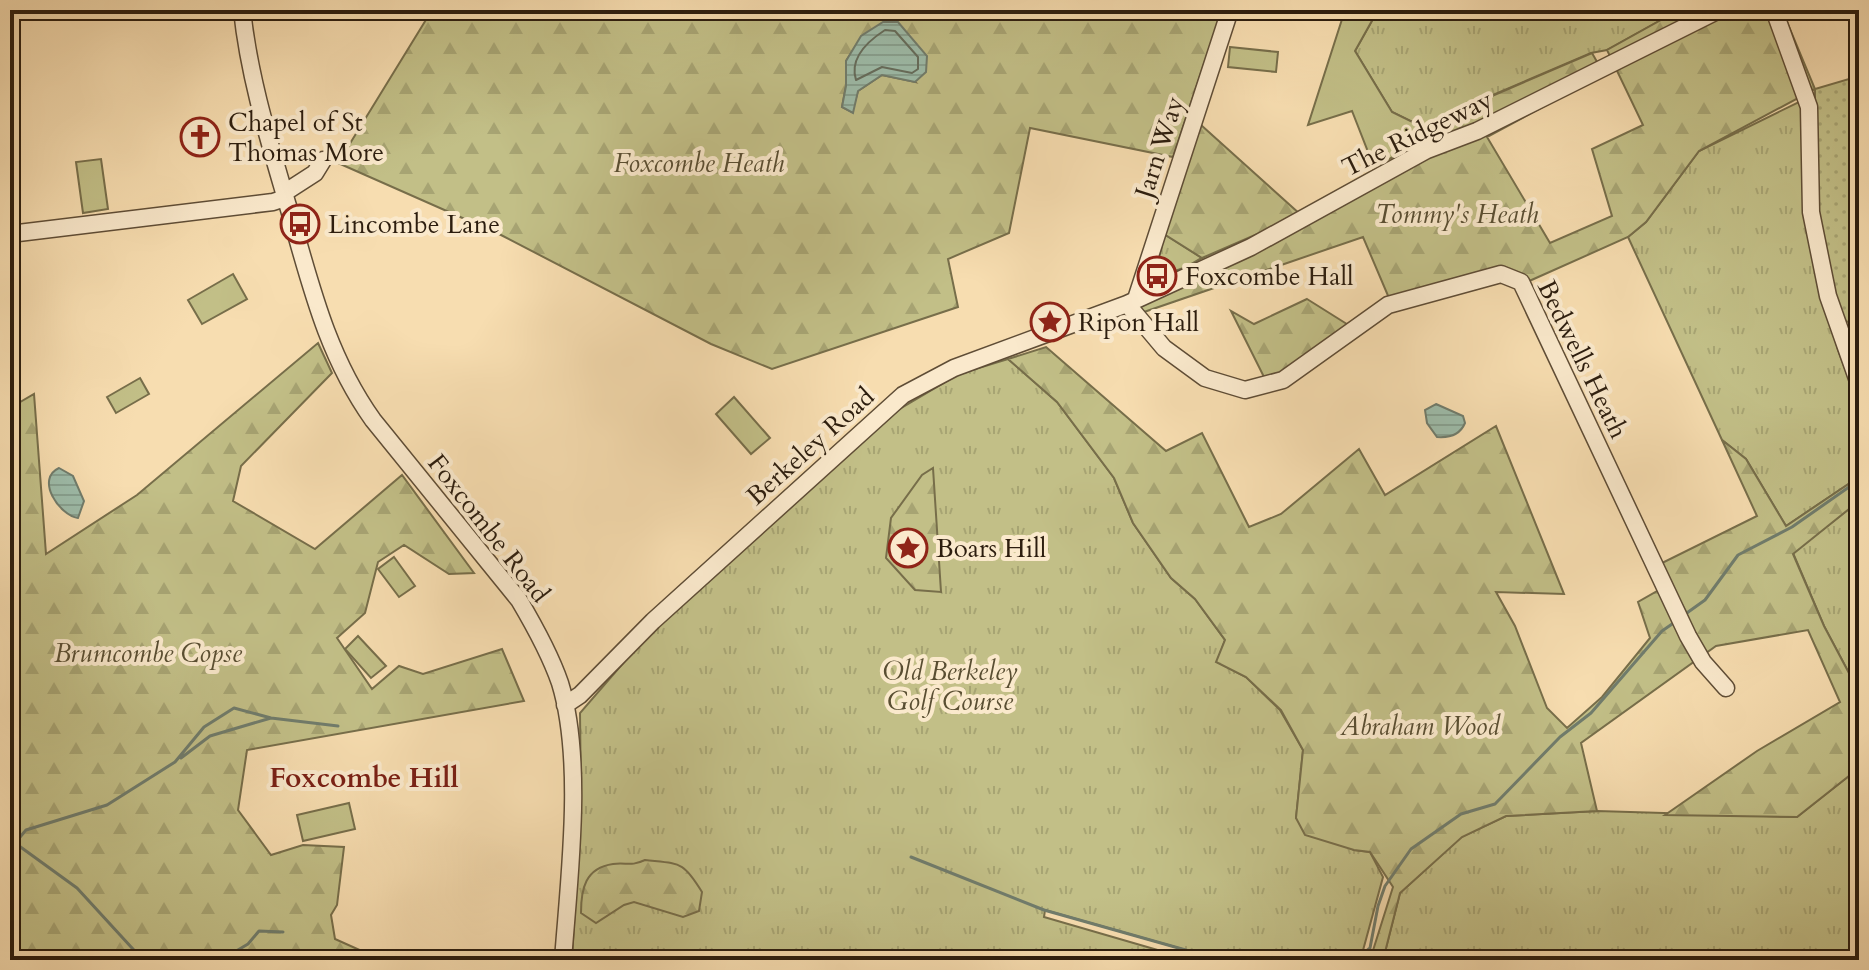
<svg xmlns="http://www.w3.org/2000/svg" width="1869" height="970" font-family="Cardo,serif">
<style>
.grass{fill:url(#grass-tufts);stroke:#776e4a;stroke-width:2}
.forest{fill:url(#forest-firs);stroke:#776e4a;stroke-width:2;fill-rule:evenodd}
.park{fill:#c2bf87;stroke:#776e4a;stroke-width:2}
.garden{fill:url(#garden-dots);stroke:#776e4a;stroke-width:2}
.water{fill:url(#water-rules);stroke:#707c6c;stroke-width:2}
.lines{fill:none;stroke-linecap:round;stroke-linejoin:round}
.shore{stroke:#646c5c;stroke-width:2}
.stream{stroke:#707c6c;stroke-width:3}
.minor-casing{stroke:#5f4d36;stroke-width:19}
.minor{stroke:#fae9cc;stroke-width:16}
.labels{text-anchor:middle;stroke-width:8;stroke-linejoin:round;paint-order:stroke}
.poi-label{font-size:26px;fill:#2c1d0e;stroke:#fae9cc;text-anchor:start}
.street-label{font-size:26px;fill:#2c1d0e;stroke:#fae9cc}
.park-label{font-size:26px;font-style:italic;fill:#594e32;stroke:#fae9cc}
.neighbourhood-label{font-size:28px;font-weight:bold;fill:#7a1f14;stroke:#fae9cc}
</style>
<defs>
<pattern id="grass-tufts" width="24" height="20" patternUnits="userSpaceOnUse" patternTransform="scale(2)"><rect width="24" height="20" fill="#c2bf87"/><path d="M3 7l-1-3M5 7V3M7 7l1-3M15 17l-1-3M17 17v-4M19 17l1-3" fill="none" stroke="#a7a473"/></pattern>
<pattern id="forest-firs" width="22" height="20" patternUnits="userSpaceOnUse" patternTransform="scale(2)"><rect width="22" height="20" fill="#c2bf87"/><path d="M5 1l3.5 6h-7zM16 11l3.5 6h-7z" fill="#a7a473"/></pattern>
<pattern id="garden-dots" width="8" height="8" patternUnits="userSpaceOnUse" patternTransform="scale(2)"><rect width="8" height="8" fill="#c2bf87"/><path d="M2 2h.1M6 6h.1" fill="none" stroke="#a7a473" stroke-width="1.8" stroke-linecap="round"/></pattern>
<pattern id="water-rules" width="6" height="5" patternUnits="userSpaceOnUse" patternTransform="scale(2)"><rect width="6" height="5" fill="#9dbcaa"/><path d="M0 2.5h6" fill="none" stroke="#87a191"/></pattern>
</defs>
<rect width="100%" height="100%" fill="#f7ddb0"/>
<filter id="stains"><feTurbulence type="fractalNoise" baseFrequency=".0025" numOctaves="4"/><feColorMatrix values="0 0 0 0 .2 0 0 0 0 .09 0 0 0 0 .02 0 0 0 .5 -.17"/></filter>
<radialGradient id="worn" r=".72"><stop offset=".6" stop-color="#630" stop-opacity="0"/><stop offset="1" stop-color="#630" stop-opacity=".3"/></radialGradient>
<path class="grass" d="M1378 10H1679L1607 50 1591 53 1434 120 1437 134 1392 112 1355 51Z
M1803 100 1814 255 1838 350 1859 406V477L1786 526 1746 459 1722 440 1628 237 1646 222 1699 151Z
M1164 234 1202 258C1188 265 1174 277 1159 268L1158 263Z
M1008 359 1057 402 1114 478 1133 523 1171 578 1195 599 1225 640 1217 662 1246 677 1280 710 1303 750 1296 818 1354 850 1370 852 1383 877 1362 954 1356 960H1221L1045 910 1044 917 1192 960H572L581 800 580 713 656 625 898 410 959 374Z
M1859 501V692L1824 626 1793 553Z
M1859 768V960H1383L1400 893 1461 837 1506 816 1597 811 1797 817Z"/>
<path class="forest" d="M432 10H1222L1173 157 1030 128 1009 233 948 259 958 307 772 369 711 344 501 235 338 163ZM862 36 915 82 882 75 858 91 852 112 842 107 846 86V61Z
M1679 10H1782L1815 89 1699 151 1646 222 1628 237 1527 282 1507 270 1389 298 1363 237 1141 313V303L1445 149 1434 121 1592 53 1604 74 1487 137 1550 243 1612 216 1592 149 1643 125 1607 50Z
M1201 125 1301 215 1202 258 1164 234Z
M1307 299 1350 326 1297 366 1265 379 1231 311 1254 324Z
M318 343 332 373 241 466 233 501 315 549 402 475 474 573 449 574 404 545 378 562 365 613 337 638 372 689 399 666 423 674 502 649 524 701 247 750 238 810 271 855 303 845 344 847 337 905 331 915 335 939 364 952 401 960H10V556L20 555 14 444 10 443V408L34 394 46 554 137 495Z
M1046 347 1166 451 1202 433 1249 527 1281 514 1359 449 1385 495 1496 426 1564 594 1496 592 1515 626 1547 708 1567 728 1602 697 1650 638 1638 602 1671 583 1662 563 1757 516 1722 440 1746 459 1786 526 1859 477V501L1793 554 1824 626 1859 692V768L1797 817 1665 815 1757 751 1840 702 1808 630 1716 646 1581 743 1597 811 1506 816 1462 837 1400 893 1383 960H1370L1393 887 1370 852 1354 850 1305 835 1296 818 1303 750 1281 710 1246 677 1216 662 1225 640 1195 599 1171 578 1133 523 1114 478 1057 402 1008 359Z
M933 468 941 592 915 590 886 558 891 518 922 475Z
M645 860C681 864 683 861 702 892L699 911 683 917 634 902 624 905 596 923 581 913C581 889 585 868 613 864 627 862 630 867 645 860Z"/>
<path class="park" d="M1345 10H1378L1355 51 1392 112 1437 134 1374 167 1352 111 1308 125Z
M1230 47 1278 52 1276 72 1228 67Z
M101 159 108 209 83 213 76 162Z
M233 274 247 299 202 324 188 300Z
M140 378 149 394 116 413 107 397Z
M734 397 770 438 751 454 716 414Z
M394 557 415 586 399 597 378 569Z
M358 636 386 666 371 678 345 649Z
M349 803 355 829 303 841 297 815Z"/>
<path class="garden" d="M1859 76V319L1846 322 1830 286 1815 212V89Z"/>
<path class="water" d="M883 22H898L927 56 926 72 915 82 882 75 858 91 853 113 842 107 846 86V61L861 36Z
M1436 404 1463 416 1465 423C1460 435 1450 438 1437 437L1427 423 1425 410Z
M59 468 73 476 84 501 78 518C59 515 35 479 59 468Z"/>
<g class="lines">
<path class="shore" d="M885 30 895 31 918 57V69L912 73 882 67 856 80C849 58 868 41 885 30Z"/>
<path class="stream" d="M1684 615 1705 600 1738 555 1792 527 1859 480
M181 758 210 736 271 718
M10 843H15L77 888 143 960
M15 843 26 830 107 805 175 762 204 727 234 708 271 718 338 726
M911 857 1044 910 1221 960
M221 960 248 944 259 931 283 932
M1356 960 1370 948 1378 906 1385 886 1411 849 1461 814 1495 804 1560 737 1591 713 1662 631 1675 622"/>
<g class="minor-casing">
<path id="minor" d="M242 10C249 77 269 141 288 206 310 282 326 354 373 420L519 600C535 627 550 654 560 683 584 761 569 878 563 960
M1774 10 1809 107 1811 212 1828 296 1859 384
M284 193 315 173 323 160
M10 234 273 202 285 198
M1136 299 1230 10
M1127 304 1164 348 1205 378 1245 390 1283 380 1388 305 1501 274 1521 282 1688 636 1703 662 1726 688
M565 705 580 695 653 621 903 395 954 368 1127 304 1251 247 1427 150 1477 131 1719 10"/>
</g>
<use href="#minor" class="minor"/>
</g>
<defs>
<g id="church-ring" transform="scale(2)"><circle r="9.5" fill="#fae9cc" stroke="#8f2418" stroke-width="1.5"/><path d="M-1.2-6h2.4v3.5h3.3v2.4h-3.3V6h-2.4V-.1h-3.3v-2.4h3.3Z" fill="#8f2418"/></g>
<g id="bus-ring" transform="scale(2)"><circle r="9.5" fill="#fae9cc" stroke="#8f2418" stroke-width="1.5"/><path d="M-5-6H5V4H4V6H2V4H-2V6H-4V4H-5ZM-3.5-4V0h7V-4ZM-3.5 1.2v1.5H-2V1.2ZM2 1.2v1.5H3.5V1.2Z" fill="#8f2418"/></g>
<g id="sight-ring" transform="scale(2)"><circle r="9.5" fill="#fae9cc" stroke="#8f2418" stroke-width="1.5"/><path d="M0-6L1.8-2.2L6-1.7L2.9 1.2L3.7 5.4L0 3.3L-3.7 5.4L-2.9 1.2L-6-1.7L-1.8-2.2Z" fill="#8f2418"/></g>
</defs>
<g fill-rule="evenodd">
<use href="#church-ring" x="200" y="137"/>
<use href="#bus-ring" x="300" y="224"/>
<use href="#bus-ring" x="1157" y="276"/>
<use href="#sight-ring" x="1050" y="322"/>
<use href="#sight-ring" x="908" y="548"/>
</g>
<g class="labels">
<g class="poi-label">
<text x="228" y="131">Chapel of St<tspan x="228" dy="30">Thomas More</tspan></text>
<text x="328" y="233">Lincombe Lane</text>
<text x="1185" y="285">Foxcombe Hall</text>
<text x="1078" y="331">Ripon Hall</text>
<text x="936" y="557">Boars Hill</text>
</g>
<g class="street-label">
<text transform="translate(1417 133) rotate(-26)" y="9">The Ridgeway</text>
<text transform="translate(1159 147) rotate(-72)" y="9">Jarn Way</text>
<text transform="translate(1583 359) rotate(64)" y="9">Bedwells Heath</text>
<text transform="translate(810 446) rotate(-42)" y="9">Berkeley Road</text>
<text transform="translate(489 528) rotate(52)" y="9">Foxcombe Road</text>
</g>
<g class="park-label">
<text x="699" y="172">Foxcombe Heath</text>
<text x="1457" y="223">Tommy's Heath</text>
<text x="148" y="662">Brumcombe Copse</text>
<text x="950" y="680">Old Berkeley<tspan x="950" dy="30">Golf Course</tspan></text>
<text x="1420" y="735">Abraham Wood</text>
</g>
<g class="neighbourhood-label">
<text x="364" y="787">Foxcombe Hill</text>
</g>
</g>
<rect width="1869" height="970" fill="none" stroke="#f7ddb0" stroke-width="40"/>
<rect x="12" y="12" width="1845" height="946" fill="none" stroke="#2c1d0e" stroke-width="4"/>
<rect x="20" y="20" width="1829" height="930" fill="none" stroke="#2c1d0e" stroke-width="2"/>
<rect width="100%" height="100%" filter="url(#stains)"/>
<rect width="100%" height="100%" fill="url(#worn)"/>
</svg>
